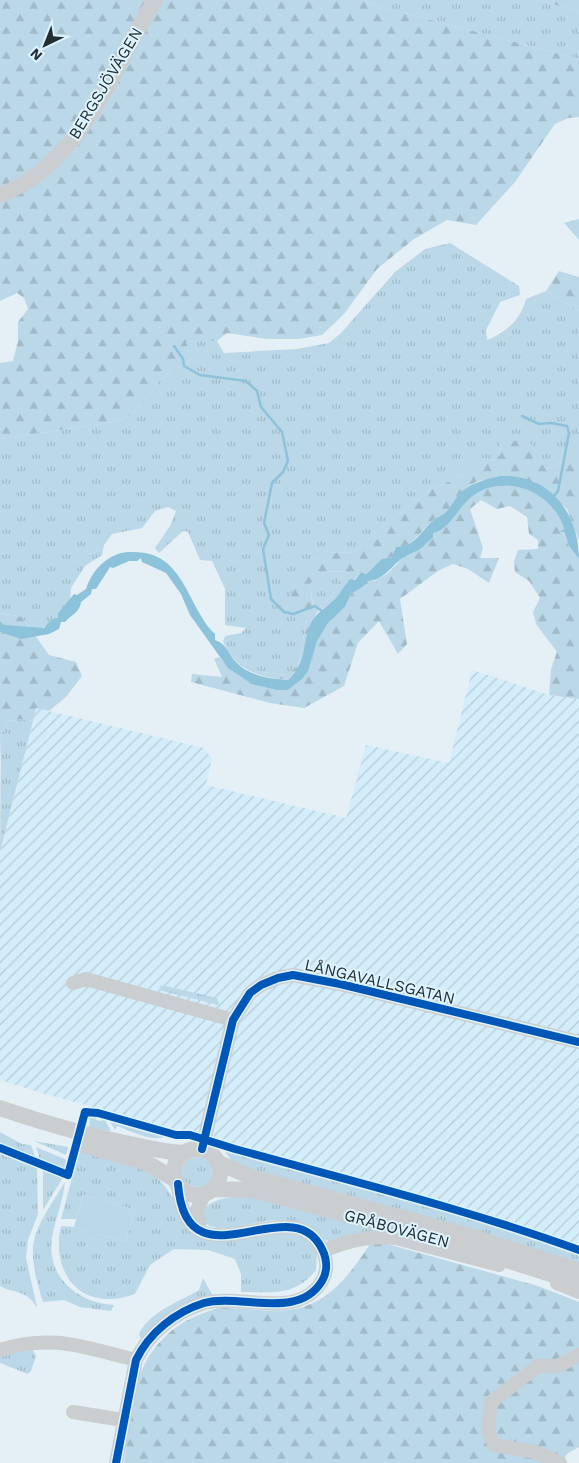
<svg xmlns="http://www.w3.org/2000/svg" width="579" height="1463" font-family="'Work Sans',sans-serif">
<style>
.industrial{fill:url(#industrial-furrows)}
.grass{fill:url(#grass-tufts)}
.forest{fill:url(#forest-firs)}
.pitch{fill:#bbd8e8}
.water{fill:#8dc2db}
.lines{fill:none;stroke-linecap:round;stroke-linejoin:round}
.stream{stroke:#8dc2db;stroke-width:2.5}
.minor{stroke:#caced0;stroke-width:14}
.major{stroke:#caced0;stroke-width:16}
.cycleway-casing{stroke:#ddf3fe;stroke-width:11}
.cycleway{stroke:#0057b8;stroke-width:8}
.labels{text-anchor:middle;stroke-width:4;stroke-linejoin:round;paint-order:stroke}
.street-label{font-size:16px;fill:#232e33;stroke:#ddf3fe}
</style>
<defs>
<pattern id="industrial-furrows" width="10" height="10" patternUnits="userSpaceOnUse" patternTransform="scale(1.25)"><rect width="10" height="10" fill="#d4edfa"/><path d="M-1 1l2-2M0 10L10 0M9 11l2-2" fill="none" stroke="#b6ccd7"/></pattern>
<pattern id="grass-tufts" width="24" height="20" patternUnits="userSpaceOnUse" patternTransform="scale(1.25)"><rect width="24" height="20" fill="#bbd8e8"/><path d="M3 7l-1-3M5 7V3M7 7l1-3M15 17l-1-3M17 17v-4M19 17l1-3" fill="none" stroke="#a0bac7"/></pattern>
<pattern id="forest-firs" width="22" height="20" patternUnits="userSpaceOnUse" patternTransform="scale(1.25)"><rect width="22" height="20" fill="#bbd8e8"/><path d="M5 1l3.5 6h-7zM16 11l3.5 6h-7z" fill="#a0bac7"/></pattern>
</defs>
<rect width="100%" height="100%" fill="#e5f0f6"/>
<path class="industrial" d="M472 670 549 695 579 699V1245L464 1208 45 1094 0 1080V852L36 708 204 748 212 759 206 785 346 818 366 745 449 763Z"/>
<path class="grass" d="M364 0H538L579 12V59L370 4Z
M450 243 519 286 520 295 500 302 486 330 487 340C506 333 521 319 526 299L546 291 579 311V450H569L559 463 546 470 534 448 515 441 500 443 501 454 493 461 482 458 464 475 432 489 383 526 353 552 328 553 308 564 299 580 313 607 310 584C319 572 329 570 344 572L332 596 307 619 298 666 287 675 260 672 229 653 223 642 225 636 241 633 246 628 225 625V589L212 561 200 560 188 532 183 531 159 553 155 548 170 526 176 511 168 507 155 511 142 528 112 534 104 545 102 555 85 566 71 588 70 599 58 613V618L41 629 30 628 22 617 0 613V439L113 422 131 415 145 401 160 380 191 359 186 341H217L224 353 297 349 329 343 341 333 395 272 425 249Z
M21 719 33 721 0 852 1 737 8 721Z
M161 985 217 998 219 1005 159 990Z
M92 1115 97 1116 96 1120 102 1121 104 1118 111 1131 89 1129 90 1119 87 1118Z
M109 1120 162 1134 167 1136C151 1143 132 1131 117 1126L115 1130Z
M0 1132 22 1144 31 1145 36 1159 0 1146Z
M34 1141 68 1147 66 1155Z
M220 1145 239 1155C353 1184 468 1212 579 1252V1264L266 1176 233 1162Z
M36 1147 69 1161 68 1169 62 1170 41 1162Z
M0 1150 37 1165 38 1214 28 1240 26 1258 37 1307C24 1288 16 1295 0 1286Z
M79 1152C95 1151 139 1165 153 1174 160 1180 166 1187 171 1195 180 1210 179 1227 196 1236L287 1232 305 1238 317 1251 316 1270C295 1297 271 1292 241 1292V1274L235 1259 208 1250 174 1249 150 1265 135 1294C128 1296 120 1299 112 1299 70 1301 52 1262 61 1226L74 1227 126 1242 135 1210 83 1195 76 1219H61Z
M182 1172a15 15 0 1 1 30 0a15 15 0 1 1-30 0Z
M43 1166 64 1176 43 1210Z
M65 1182C63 1202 55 1219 52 1238 46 1277 78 1303 114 1305L111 1311 80 1307 64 1300 43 1302C24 1241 32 1235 65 1182Z
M233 1197H252L380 1230 331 1242C324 1240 321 1236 316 1231 305 1223 292 1220 279 1220 256 1219 224 1238 203 1222L202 1210C211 1201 220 1199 233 1197Z
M203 1278 213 1296 141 1339 139 1334C149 1312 179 1302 199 1290Z
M33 1350 36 1356 31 1371 28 1374 0 1363V1355Z"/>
<path class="forest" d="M0 0H364L370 4 579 59V117L568 118 555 124 515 182 476 225 447 220 414 239 377 269 344 314 322 335 298 339H267L227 333 217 341H186L191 359 160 380 145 401 131 415 113 422 0 439V363L13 361 18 341V322L28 309 24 298 17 293 0 301Z
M538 0H579V12Z
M579 219V240L564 223Z
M559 271 579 277V311L546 291Z
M506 438 515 441 524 438 534 447 546 470 559 463 569 450H579V541L567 509 534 481C520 481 488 477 476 482 462 488 456 500 447 511 444 515 441 515 438 517 419 528 420 544 394 549V555C385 563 377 561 366 574L361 572 335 600 317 612 311 624 298 669 288 680C264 678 244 673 229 653L260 672 287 675 298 666 307 619 332 596 344 572C330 569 319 573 310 584L313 607 304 614 290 611 288 599 308 564 328 553 353 552 383 526 432 489 464 475 465 463 482 458 493 461 501 454 500 442Z
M503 485C531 488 556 498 564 529L561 532H563L569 546 579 559V699L549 695 551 669 557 652 536 624 533 612 540 598 529 581 515 572 514 561 518 550 538 549V540L529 534 527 517 510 506 497 509 481 500 470 509 483 548 480 558H499L489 583 468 569 453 564 438 571 400 599 407 644 398 654 379 621 358 643 344 686 304 708 270 703 191 682 192 674 222 677 214 659 219 657C244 683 252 685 288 690L302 679 319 636 328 623 345 607 351 594 368 581H374L387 574 404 557 421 549 433 533 450 521 466 501 475 494 488 488Z
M0 613 22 617 49 655 76 662 82 676 66 697 49 711 36 708 33 721 21 719 8 721 1 737 0 762Z
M373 1240 538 1286 579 1302V1447L568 1453 561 1463H124C128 1439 131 1398 139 1377 150 1347 172 1325 201 1314 207 1312 213 1309 219 1308 246 1307 276 1315 303 1307 336 1297 355 1266 373 1240Z"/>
<path class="pitch" d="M83 1195 135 1210 126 1242 74 1227Z"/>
<path class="water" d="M501 476C550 474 579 514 579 559L569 546 564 532H560L564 529C554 492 506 473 474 495 459 505 450 530 433 533V538C427 541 424 547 419 550 413 553 407 555 403 558 391 566 383 581 368 581L365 585 351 594 345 607 328 623 317 641 308 671 302 679 288 690H277L252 684 228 668 190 615 181 594 166 573 142 562 141 558 137 561H129L113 568 110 567 96 589H92L91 594 81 602C80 612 71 615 65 622H61L59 629 49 634 21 639 0 632V621L4 625 44 628 51 620 58 618V613L74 594 77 595 86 589C91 573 102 560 118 554 126 551 136 552 145 553 185 560 189 609 215 634V640C227 644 228 654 236 662 249 676 270 679 288 680 306 665 302 643 311 623 317 612 324 609 333 601 339 596 344 586 350 579L355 580 361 572 366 574 382 559 391 558 396 547C418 546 421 529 436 518 439 516 443 515 446 512 453 505 456 495 465 489 476 481 488 479 501 476Z"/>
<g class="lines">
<path class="stream" d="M174 346 183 359 184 366 200 375 246 381 257 391 261 407 282 432 288 461 283 472 272 483 264 523 269 535 263 549 271 599 284 612 293 614 315 606 322 611
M522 416 539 424 551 423 567 426 569 433 558 491 552 498"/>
<path class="minor" d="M73 983 86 979 233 1020
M202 1149 233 1020 250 993 261 985 278 978 293 975 340 984 579 1042
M200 1229 196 1212 205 1193
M323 1251C348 1241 369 1235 396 1238L499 1265
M557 1283 579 1292
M0 1350C53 1333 85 1348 136 1360
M73 1412 123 1420
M116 1463 136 1360C149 1333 175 1312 204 1303 240 1293 298 1321 322 1281 328 1271 327 1259 322 1249 292 1185 186 1292 178 1184
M560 1463 535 1452 494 1445 488 1430 491 1402 538 1366H558L579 1355"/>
<path class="major" d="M0 195C83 163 112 69 155 0
M0 1108C44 1123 89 1136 135 1145 152 1149 166 1152 184 1153
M81 1144 147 1163 176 1180
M174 1172a23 23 0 1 1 46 0a23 23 0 1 1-46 0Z
M217 1162 251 1177 473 1237 579 1271
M211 1189 254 1190 459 1245 579 1283"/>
<g class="cycleway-casing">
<path id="cycleway" d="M0 1148 68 1175 85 1112 98 1113 176 1135H190L235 1149C351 1181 466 1209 579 1250
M202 1149 233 1020 250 993 261 985 278 978 293 975 340 984 579 1042
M116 1463 136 1360C149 1333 175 1312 204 1303 240 1293 298 1321 322 1281 328 1271 327 1259 322 1249 292 1185 186 1292 178 1184"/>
</g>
<use href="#cycleway" class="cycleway"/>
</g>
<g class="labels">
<g class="street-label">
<text transform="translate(105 83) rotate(-59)" y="6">BERGSJÖVÄGEN</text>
<text transform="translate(380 981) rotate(13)" y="6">LÅNGAVALLSGATAN</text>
<text transform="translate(397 1228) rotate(15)" y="6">GRÅBOVÄGEN</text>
</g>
</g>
<g transform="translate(45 45) rotate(223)" stroke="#ddf3fe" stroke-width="4" paint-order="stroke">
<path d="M0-4L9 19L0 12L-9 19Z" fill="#232e33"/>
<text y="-8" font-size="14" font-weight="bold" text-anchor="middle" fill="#232e33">N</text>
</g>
</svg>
